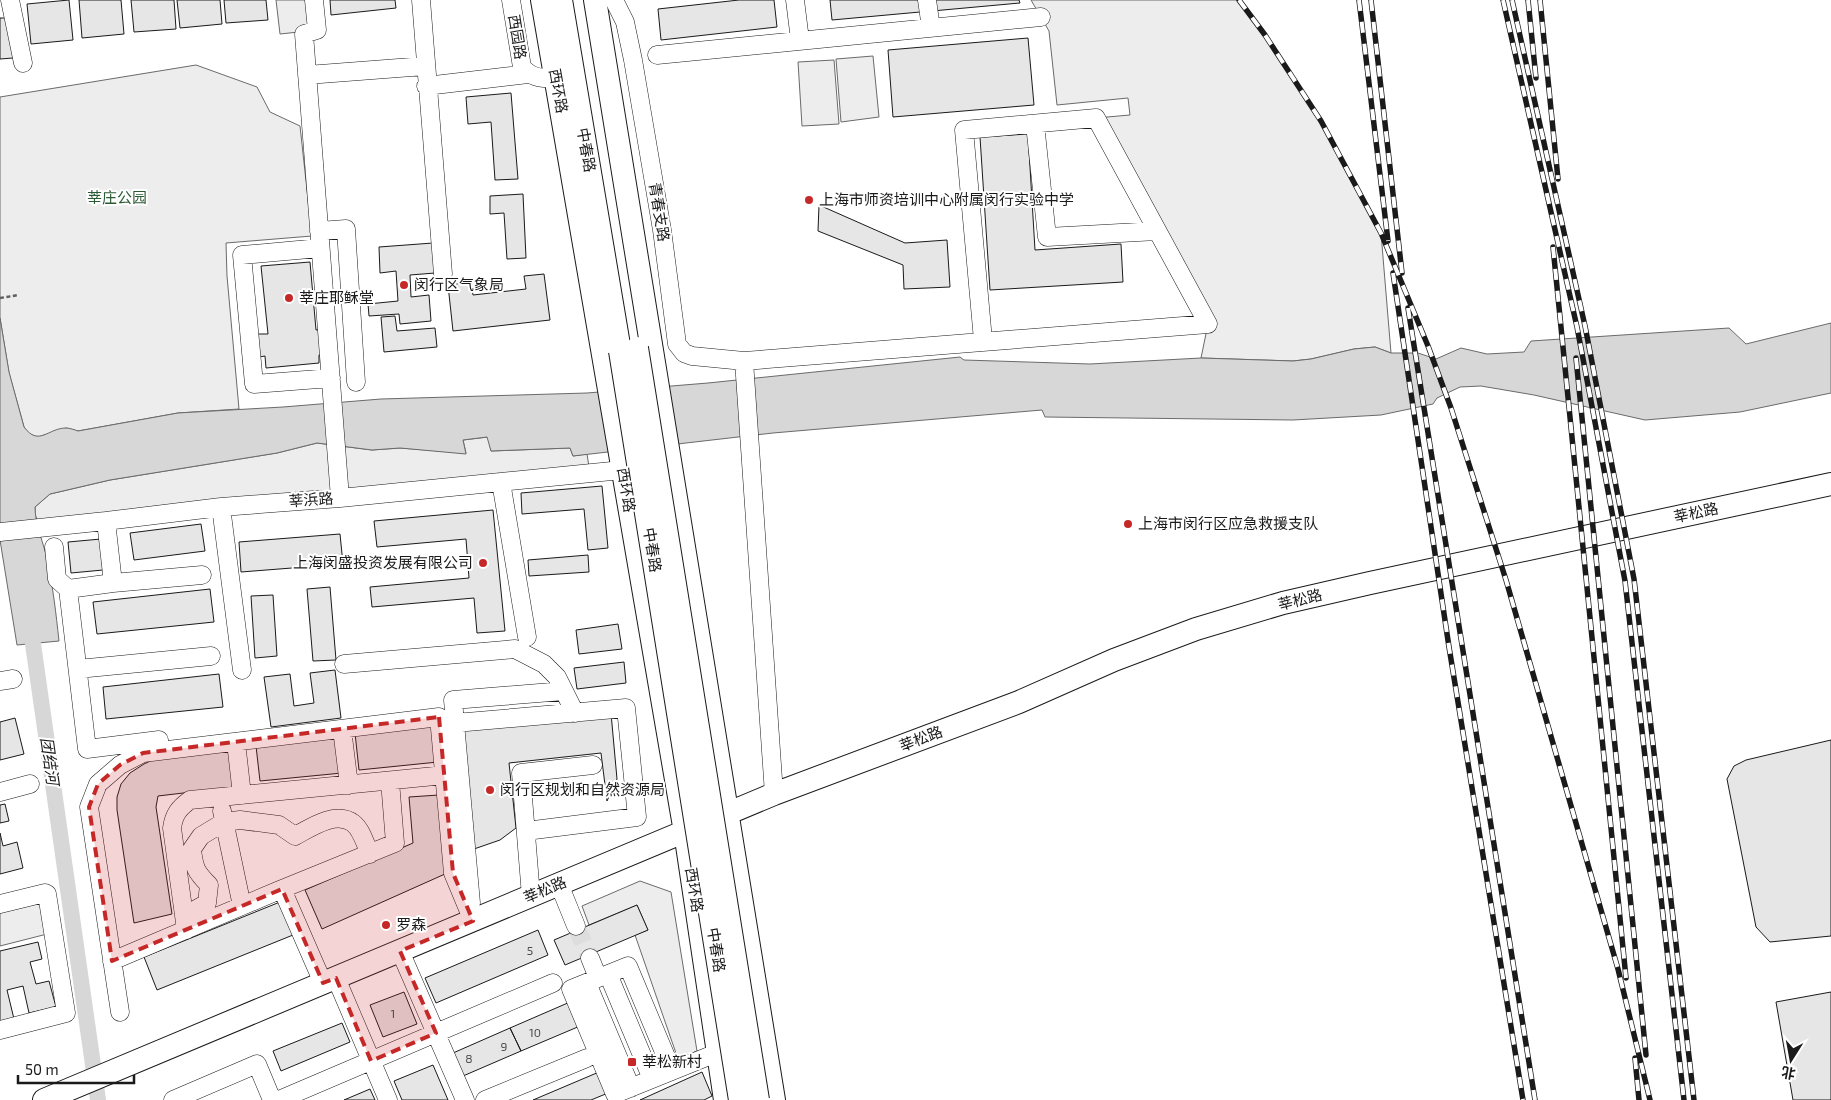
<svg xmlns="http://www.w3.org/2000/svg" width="1831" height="1100" font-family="'Exo 2','Noto Sans SC',sans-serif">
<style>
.built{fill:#ededed;stroke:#6a6a6a}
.water{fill:#d7d7d7;stroke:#6a6a6a}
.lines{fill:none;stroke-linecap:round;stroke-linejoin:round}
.canal{stroke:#d7d7d7;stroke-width:16}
.building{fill:#e6e6e6;stroke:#1a1a1a}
.minor-tunnel{stroke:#ddd;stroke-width:18;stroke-dasharray:18 9;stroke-linecap:butt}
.minor-casing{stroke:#1a1a1a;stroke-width:19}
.major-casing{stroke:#1a1a1a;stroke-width:24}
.path{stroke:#5f5f5f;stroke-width:2.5;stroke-dasharray:4 2.5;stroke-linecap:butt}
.minor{stroke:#fff;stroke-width:18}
.major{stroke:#fff;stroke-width:22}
.rail-casing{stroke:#1a1a1a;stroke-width:5.5}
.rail{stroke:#fff;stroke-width:4;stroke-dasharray:11;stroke-linecap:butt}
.major-bridge-casing{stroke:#1a1a1a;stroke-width:24;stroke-linecap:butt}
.major-bridge{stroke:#fff;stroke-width:22}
.marked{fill:#c62828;fill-opacity:0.2;stroke:#c62828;stroke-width:4;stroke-dasharray:10 6;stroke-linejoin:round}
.poi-dot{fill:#c62828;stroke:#fff;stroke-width:2}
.labels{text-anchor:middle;stroke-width:4;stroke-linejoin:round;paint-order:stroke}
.number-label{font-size:12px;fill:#4d4d4d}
.street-label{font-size:15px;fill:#1a1a1a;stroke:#fff}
.park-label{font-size:15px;fill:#2b5a34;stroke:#fff}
.poi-label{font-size:15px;fill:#1a1a1a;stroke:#fff;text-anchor:start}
.water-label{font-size:16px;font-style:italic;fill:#1a1a1a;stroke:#fff}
</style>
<rect width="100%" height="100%" fill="#fff"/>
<path class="built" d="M276 0H314L317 30 280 34Z
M1031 0H1239L1265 35 1321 121 1381 233 1391 353 1375 347 1354 349 1311 359 1293 361 1201 358 1208 324 1096 118 1130 115 1128 98 1057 105 1049 31Z
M873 56 879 117 841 122 836 59Z
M834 60 839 124 802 126 798 62Z
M196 65 257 87 270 112 300 126 312 236 226 243 227 276 239 409 178 413 78 431 66 428 38 437 29 434 24 427 9 373 0 318V97Z
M488 437 491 451 570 448 573 456 587 454 590 473 42 529 35 515V507L50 494 110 480 277 453 317 443 372 450 400 448 466 453 463 440Z
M640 881 671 892 697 1051 678 1059 635 935 648 930 637 905 589 925 582 906Z
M45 893 55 932 0 946V904Z"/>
<path class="water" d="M0 318 9 372 24 427C39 447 48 428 66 428 70 428 75 430 78 431L178 413 283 407 381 399 587 393 708 383 960 357 964 360 1090 364 1201 358 1293 361 1311 359 1354 349 1375 347 1391 353H1418L1436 359 1461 348 1487 354 1524 352 1531 341 1729 328 1746 344 1831 323V393L1740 412 1645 420 1534 395 1481 386 1460 387 1437 398 1433 404 1381 415 1293 420 1045 417 1042 410 773 433 573 456 570 448 491 451 487 437 463 440 466 454 400 448 372 450 317 443 277 453 110 480 50 494 35 507C35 525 44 543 47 560 53 587 56 613 59 641L17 645 0 540Z"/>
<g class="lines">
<path class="canal" d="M30 623 98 1100"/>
</g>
<path class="building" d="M69 0 73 40 31 44 27 4Z
M79 0H121L124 34 82 38Z
M131 0H174L176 29 134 32Z
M177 0H220L222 24 180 28Z
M224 0H266L268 20 226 23Z
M330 0H395L396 8 331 15Z
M739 0H774L777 27 661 40 658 9Z
M830 0H919L920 12 832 20Z
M931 0H1019L1020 3 932 11Z
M0 18H10L13 58 0 59Z
M1028 38 1034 105 893 117 888 50Z
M511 93 518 179 495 180 491 122 468 124 466 97Z
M1028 134 1035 250 1121 244 1123 282 990 290 980 137Z
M523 194 526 258 507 259 504 213 490 214V196Z
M819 205 905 243 947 240 950 287 904 289 903 265 818 231Z
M433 243 435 273 410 275 411 297 429 295 431 321 400 324 399 314 369 316 368 304 398 301 396 271 380 273 379 247Z
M310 262 316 330 324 329 326 354 319 355V363L266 368 265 356 259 357 257 334H268L261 266Z
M544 274 550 320 453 331 448 285 471 282 473 295 526 289 524 276Z
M395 316 397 331 435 328 437 347 384 352 381 317Z
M602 486 608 548 588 550 584 509 522 514 521 493Z
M493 510 505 631 477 633 474 598 372 607 370 587 469 578 466 539 377 547 374 521Z
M201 524 205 551 134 560 130 533Z
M340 534 343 564 241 572 239 542Z
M101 539 103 570 71 573 68 542Z
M588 555 589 572 529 576 528 560Z
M330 587 336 660 313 661 307 589Z
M210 589 214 622 97 634 93 602Z
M273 595 277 656 255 658 251 596Z
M618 624 622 649 579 654 576 630Z
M624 662 626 683 577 689 574 668Z
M335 670 341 718 271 727 264 677 290 674 294 706 314 703 310 673Z
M219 674 223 707 106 719 103 687Z
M611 713 617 779 607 801 601 753 509 763 516 828 500 840 474 849 463 726Z
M15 718 24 754 0 760V722Z
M434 725 438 762 359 770 355 733Z
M338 737 342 773 260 781 256 746Z
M1831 740V936L1770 942 1756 927 1727 779 1734 766 1746 760Z
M230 748 234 787 158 796 156 807 172 914 134 923 117 810V797L121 784 130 773 144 764 161 756Z
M439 795 445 874 322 929 305 890 413 843 409 797Z
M5 804 9 821 0 823V805Z
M0 833 3 846 17 842 23 868 0 874Z
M280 902 293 935 157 990 144 957Z
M637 905 648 930 565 965 554 940Z
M538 930 548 955 436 1003 425 978Z
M38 942 42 959 30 962 36 984 49 981 56 1007 29 1013 23 986 7 990 14 1019 0 1022V951Z
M404 992 417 1024 383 1037 370 1005Z
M1831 992V1100H1793L1776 1002Z
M570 1002 580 1026 521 1051 510 1028Z
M342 1023 350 1042 281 1071 273 1051Z
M510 1028 521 1051 463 1076 453 1053Z
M433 1065 448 1100H402L394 1081Z
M599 1072 608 1093 591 1100H533Z
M702 1072 712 1096 704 1100H640Z
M370 1089 375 1100H344Z"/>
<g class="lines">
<path class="minor-tunnel" d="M576 926 590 958"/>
<g class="minor-casing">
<path id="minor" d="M10 0 23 63
M314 0 317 30 304 34 340 498
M421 0 443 274
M511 0 522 67C531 78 541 78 555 79
M614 0 625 22 633 60 662 230 677 344 684 353 692 356 744 361 774 794
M795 0 800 40
M927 0 931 28
M657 55 1041 17
M307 75 425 66
M426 86 528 74
M1035 124 1047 237 1157 231
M319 231 346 229 356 382
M320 248 242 255 254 384 331 378
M744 361 1208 324 1096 118 964 130 983 340
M501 482 527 637
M221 507 242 670
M106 521 113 583 202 575
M0 532 106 521 221 507 340 498 622 470
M54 547 57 579 68 589
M113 583 68 589 87 749 159 740
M344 664 515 649 544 664 557 677 575 713
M78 669 211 656
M0 681 13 679
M455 723 453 700 564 691
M342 729 349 785
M236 742 242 795
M0 792 30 784
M222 811 242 906
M559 884 576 926
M282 889 395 843 390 781
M531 896 521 773 593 765
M471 903 455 723 626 708 637 817 526 831
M0 904 45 893 47 894 66 1013 0 1030
M184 916 207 903 209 885C196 872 194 868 192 849L201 836 224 822 240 820 279 825 295 836C310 828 336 810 353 823 362 830 365 844 370 854
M186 930 172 828C174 814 179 808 190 800L445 775
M400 951 465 1100
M590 958 598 978
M112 961 282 889 323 983
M608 974 652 1079
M336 978 388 1100
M587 983 631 1088
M120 1012 89 807 98 784 120 765 143 753 439 717 453 873 473 921
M672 1071 628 966 571 989 615 1094 719 1052
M173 1100 257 1064 272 1100
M279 1100 553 983
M485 1100 587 1058"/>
</g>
<g class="major-casing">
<path id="major" d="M542 0 685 832 725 1100
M561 0 620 351
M595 0 774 1100
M44 1100 774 794 1019 702 1114 660 1196 629 1283 603 1370 583 1831 484"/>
</g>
<path class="path" d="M0 298 19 295"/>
<use href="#minor" class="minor"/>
<use href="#major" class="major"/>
<g class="rail-casing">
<path id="rail" d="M1239 0 1265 35 1321 121 1381 233 1428 346 1451 408 1506 580 1618 969 1650 1100
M1359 0 1388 241
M1371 0 1402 273
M1503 0 1577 327 1625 581 1684 1100
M1512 0 1585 326 1634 579 1694 1100
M1528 0 1536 78
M1540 0 1558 179
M1553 247 1626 978
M1393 273 1449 647 1523 1100
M1408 308 1535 1100
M1576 358 1646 1055
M1635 1058 1639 1100"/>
</g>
<use href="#rail" class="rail"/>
<g class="major-bridge-casing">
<path id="major-bridge" d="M637 348 758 1100
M620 351 740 1100"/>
</g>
<use href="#major-bridge" class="major-bridge"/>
</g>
<path class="marked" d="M439 717 453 873 473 921 400 951 436 1033 371 1061 336 978 323 983 282 889 112 961 89 807 98 784 120 765 143 753Z"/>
<g class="poi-dot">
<circle cx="809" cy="200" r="5"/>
<circle cx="404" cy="285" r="5"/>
<circle cx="289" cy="298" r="5"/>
<circle cx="1128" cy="524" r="5"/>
<circle cx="483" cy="563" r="5"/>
<circle cx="490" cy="790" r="5"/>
<circle cx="386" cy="925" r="5"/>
<rect x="627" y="1057" width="10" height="10" rx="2.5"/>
</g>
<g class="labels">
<g class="number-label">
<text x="530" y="955">5</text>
<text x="393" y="1018">1</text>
<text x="535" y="1037">10</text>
<text x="504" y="1051">9</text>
<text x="469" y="1063">8</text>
</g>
<g class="street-label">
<text transform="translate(517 37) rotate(81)" y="5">西园路</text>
<text transform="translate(558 91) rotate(80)" y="5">西环路</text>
<text transform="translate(586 150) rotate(80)" y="5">中春路</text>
<text transform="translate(659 212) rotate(81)" y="5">青春支路</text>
<text transform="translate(626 490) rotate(81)" y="5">西环路</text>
<text transform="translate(311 500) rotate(-4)" y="5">莘浜路</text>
<text transform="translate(1696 513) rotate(-12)" y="5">莘松路</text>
<text transform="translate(652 550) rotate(81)" y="5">中春路</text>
<text transform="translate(1300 600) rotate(-14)" y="5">莘松路</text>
<text transform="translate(921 739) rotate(-21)" y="5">莘松路</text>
<text transform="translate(545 890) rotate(-23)" y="5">莘松路</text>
<text transform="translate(694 890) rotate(81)" y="5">西环路</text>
<text transform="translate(716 950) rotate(81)" y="5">中春路</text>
</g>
<g class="park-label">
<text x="117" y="203">莘庄公园</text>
</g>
<g class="poi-label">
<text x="819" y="205">上海市师资培训中心附属闵行实验中学</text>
<text x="414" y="290">闵行区气象局</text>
<text x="299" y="303">莘庄耶稣堂</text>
<text x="1138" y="529">上海市闵行区应急救援支队</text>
<text x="473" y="568" text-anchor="end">上海闵盛投资发展有限公司</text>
<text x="500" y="795">闵行区规划和自然资源局</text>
<text x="396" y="930">罗森</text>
<text x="642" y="1067">莘松新村</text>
</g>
<g class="water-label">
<text transform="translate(50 761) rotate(82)" y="6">团结河</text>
</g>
</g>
<g transform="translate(1791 1060) rotate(191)" stroke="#ffffff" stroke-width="4" paint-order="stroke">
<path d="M0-4L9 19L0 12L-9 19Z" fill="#1a1a1a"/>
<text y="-8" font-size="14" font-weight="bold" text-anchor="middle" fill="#1a1a1a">北</text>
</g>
<path d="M18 1075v8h116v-8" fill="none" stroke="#1a1a1a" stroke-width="2.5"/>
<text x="25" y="1075" font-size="15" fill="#1a1a1a" stroke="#ffffff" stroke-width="4" paint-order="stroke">50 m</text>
</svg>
